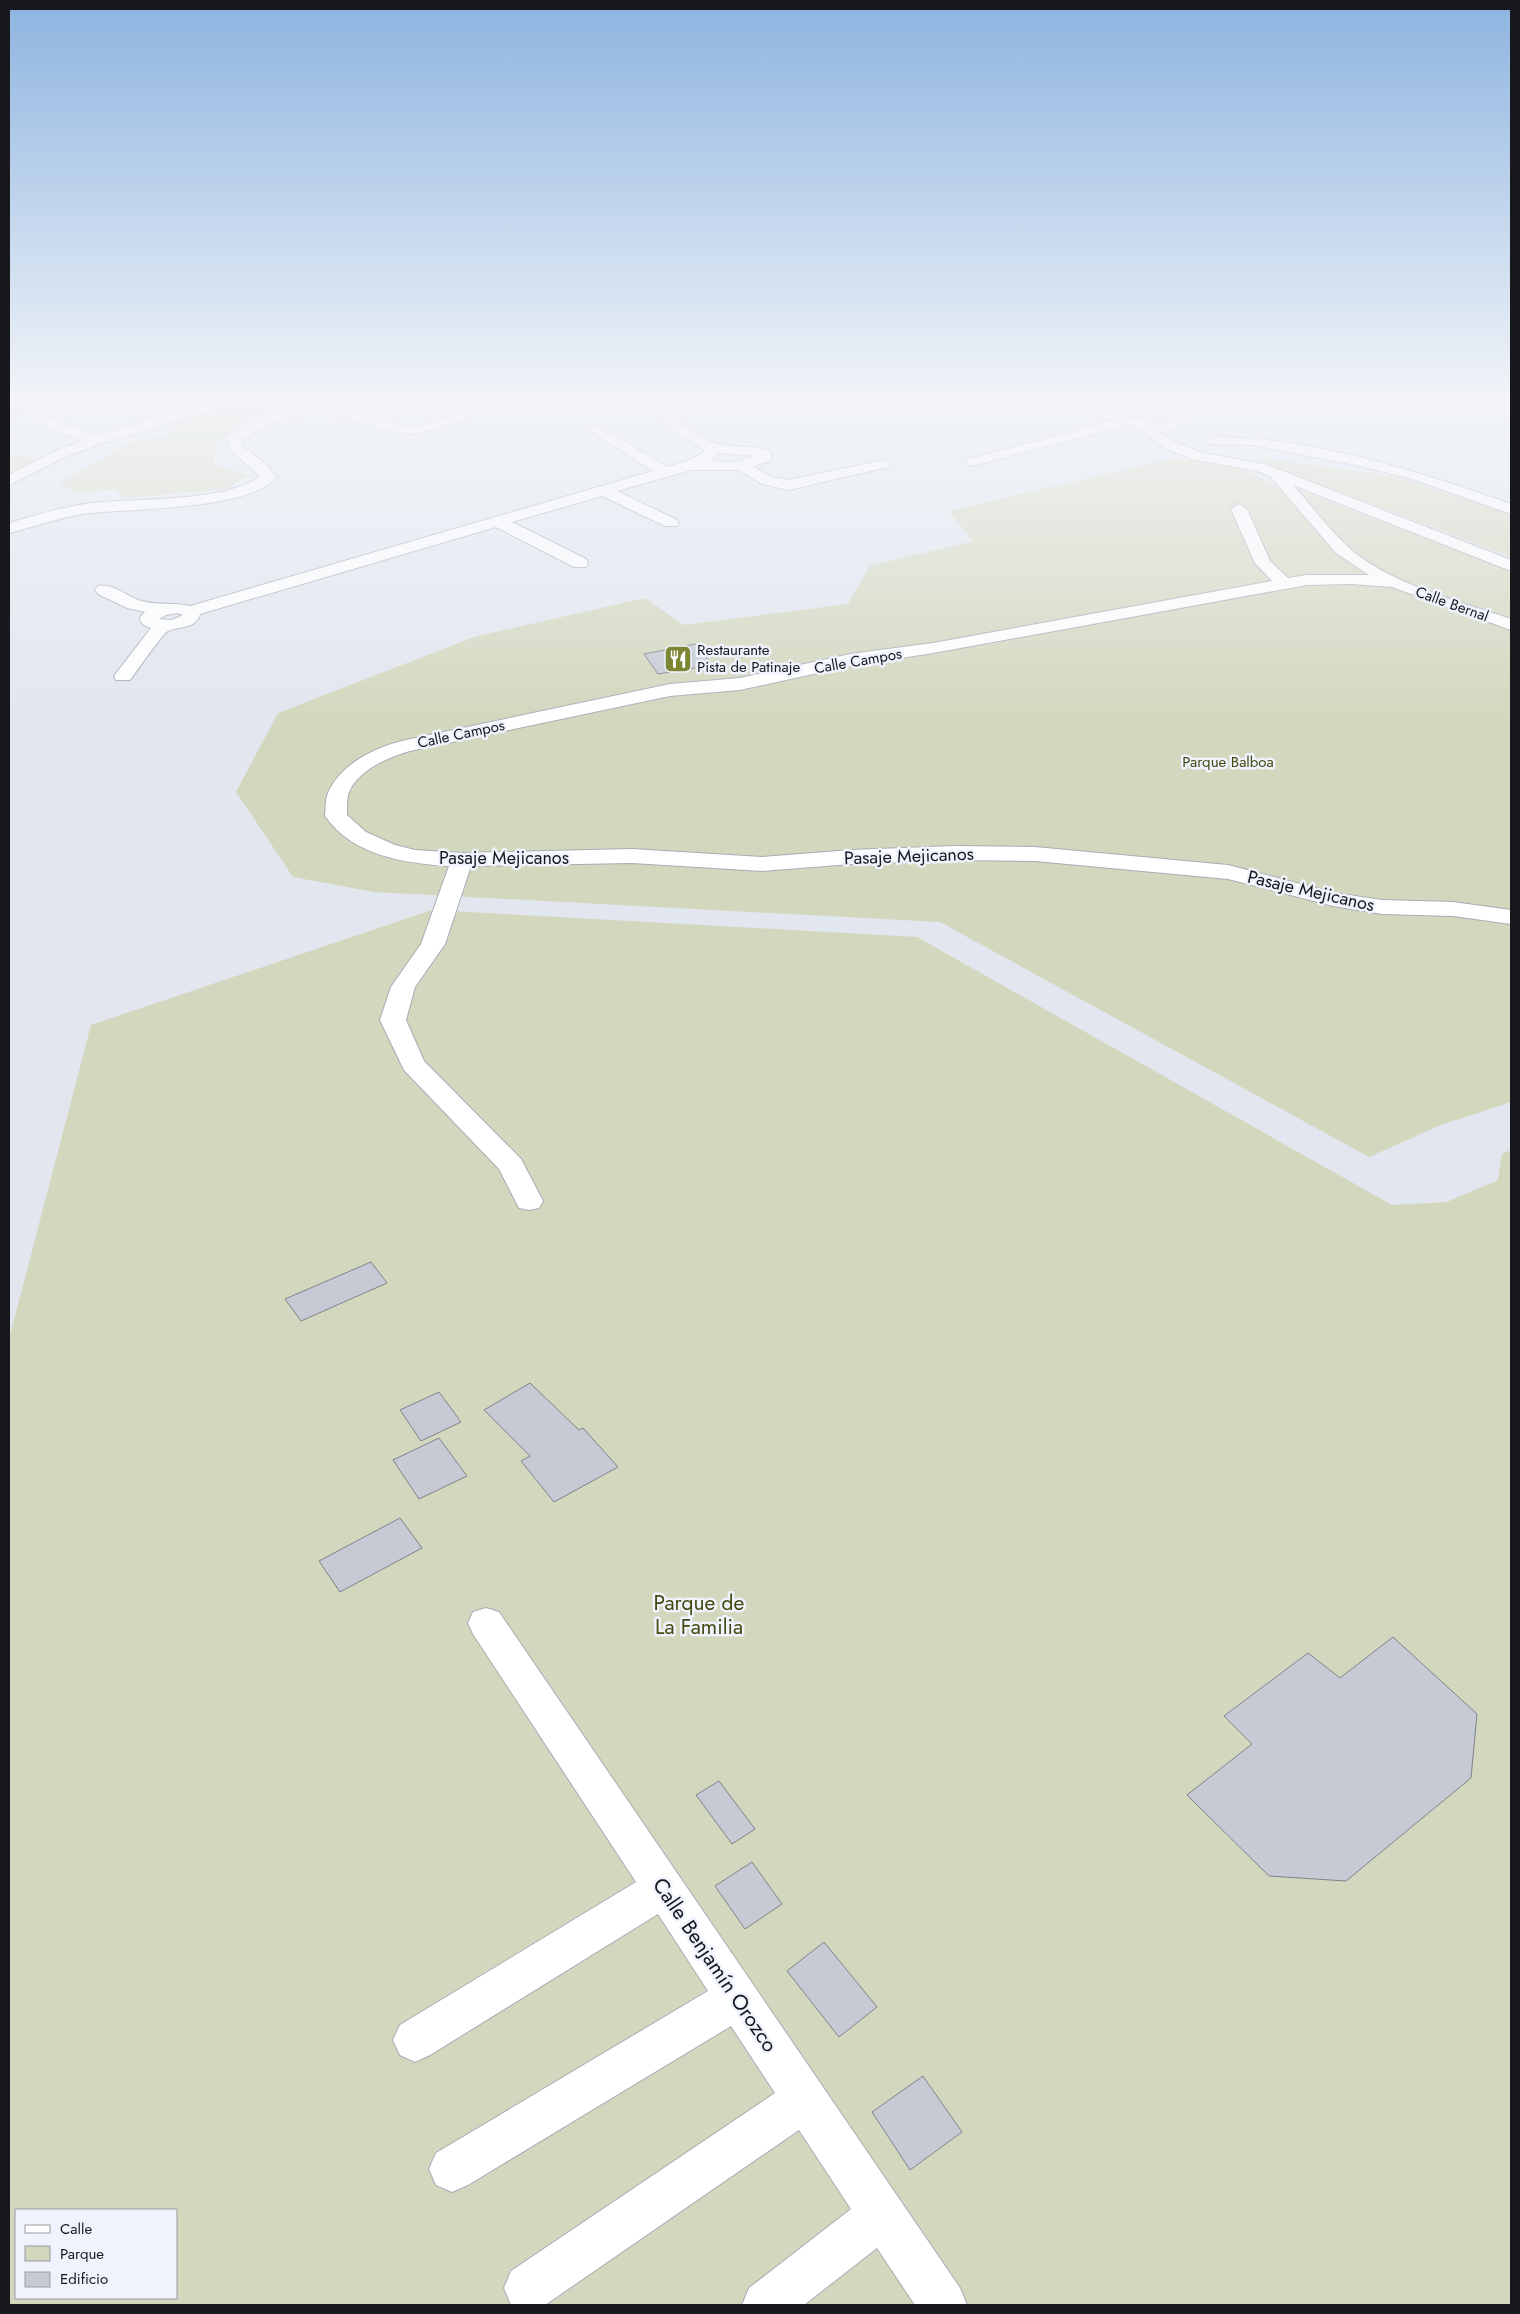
<svg xmlns="http://www.w3.org/2000/svg" width="1520" height="2314" font-family="Jost,sans-serif">
<style>
.green{fill:#d3d7bd;fill-rule:evenodd}
.building{fill:#c6cad4;stroke:#7f838b}
.lines{fill:none;stroke-linecap:round;stroke-linejoin:round}
.minor-casing{stroke:#a8acb5;stroke-width:2}
.major-casing{stroke:#a8acb5;stroke-width:2}
.minor{fill:#fff;fill-rule:evenodd}
.major{fill:#fff;fill-rule:evenodd}
.labels{text-anchor:middle;stroke-width:5;stroke-linejoin:round;paint-order:stroke}
.far-street-label{font-size:15px;fill:#17181c;stroke:#eff3fd}
.far-poi-label{font-size:15px;fill:#17181c;stroke:#eff3fd;text-anchor:start}
.far-park-label{font-size:15px;fill:#44490f;stroke:#eff3fd}
.street-label{font-size:18px;fill:#17181c;stroke:#eff3fd}
.near-park-label{font-size:21px;fill:#44490f;stroke:#eff3fd}
.near-street-label{font-size:21px;fill:#17181c;stroke:#eff3fd}
</style>
<rect width="100%" height="100%" fill="#e1e6ef"/>
<path class="green" d="M9 400H73L9 418Z
M252 400H385L359 405H297L253 416 217 442 213 464 248 475 227 489 125 498 115 489 76 493 59 484 129 443 166 435 175 421Z
M407 400H452L460 405 433 412Z
M19 454 39 460 12 470 9 468V458Z
M1175 458 1239 467 1277 486 1310 494 1511 571V1102L1441 1125 1369 1157 940 922 374 892 293 877 236 792 278 713 474 637 645 598 684 625 848 604 870 566 973 541 949 511Z
M1260 458 1394 476 1511 514V557L1271 466Z
M432 910 917 937 1392 1205 1447 1202 1498 1180 1502 1154 1511 1150V2305H9V1339L91 1025ZM16 2210H176V2298H16Z"/>
<path class="building" d="M696 644 712 665 658 674 644 654Z
M371 1262 387 1283 301 1321 285 1299Z
M530 1383 579 1430 583 1428 618 1467 554 1502 521 1461 530 1456 484 1410Z
M439 1392 461 1422 421 1441 400 1410Z
M439 1438 467 1476 419 1499 393 1460Z
M400 1518 422 1548 340 1592 319 1561Z
M1393 1637 1477 1714 1471 1778 1346 1881 1269 1876 1187 1795 1252 1744 1224 1716 1308 1653 1340 1678Z
M719 1781 755 1829 732 1844 696 1795Z
M752 1862 782 1904 745 1929 715 1886Z
M824 1942 877 2007 839 2037 787 1971Z
M923 2076 962 2132 910 2170 872 2112Z"/>
<g class="lines">
<g class="minor-casing">
<path id="minor" d="M115 400H131L168 415 218 400H241L239 403 100 444 65 457 9 485V475L55 451 82 441 36 422 34 419 36 416H46L96 436 153 419 116 404Z
M480 400H499L455 423 417 434 398 433 341 416 315 413 277 420 242 440V446L266 464 276 477C252 511 125 508 83 514 58 518 34 527 9 533V523C36 515 63 507 91 503 136 498 225 503 260 476L230 450 228 438C235 428 249 422 260 417 291 404 324 401 357 412 376 418 395 427 416 426 439 424 460 410 480 400Z
M670 400H688L676 408 673 414C684 427 706 443 723 445 739 447 754 446 770 451L772 458 770 461 753 466 771 477 789 480 883 460 890 464 888 467 789 490 762 484 739 470H691L617 491 677 520 679 523 677 526H665L602 496 512 522 586 559 588 563 586 567H574L496 527 200 614C197 629 179 626 168 631 163 633 136 672 130 680H116L114 676 151 628C145 626 140 624 140 617L145 612 127 608 98 594 95 590 98 586C113 583 125 595 138 600 156 606 172 602 190 606L653 471 592 432 590 429 592 426 597 425 667 467C681 463 695 460 705 450 688 441 670 430 659 414ZM718 453 756 456 733 462 710 461ZM177 613 183 615 172 620 159 619 166 615Z
M1199 400H1216L1170 432H1160L1158 429 1160 426Z
M1306 400H1352L1408 407 1415 411 1408 415 1313 404Z
M1128 417 1133 418 1135 421 1133 424 972 466 965 462 967 459Z
M1213 437C1312 437 1418 471 1511 504V514L1412 479 1360 466 1253 445 1208 444 1206 441Z
M1276 469 1281 471C1303 495 1323 523 1347 546 1386 583 1461 602 1511 619V630L1392 587 1352 584 1307 585 933 653 850 666 740 690 670 696 410 751C389 757 355 771 348 795 347 801 347 808 347 815L366 832 395 845 415 850 462 853 632 849 762 857 851 850 955 846 1035 847 1228 865 1335 893 1382 900 1453 902 1511 910V924L1453 916 1382 914 1333 906 1228 879 1035 861 955 860 851 864 762 871 632 863 471 866 445 944 415 987 406 1020 424 1061 521 1159 543 1201 539 1208 529 1210 519 1208 499 1169 404 1070 380 1020 391 987 421 944 449 866C404 863 353 856 325 816 326 809 325 800 328 793 341 763 376 747 406 740L670 684 740 678 850 654 933 643 1272 581 1255 563 1231 509 1239 504 1247 509 1270 561 1288 578 1307 575H1369L1336 553 1271 477 1268 474Z
M486 1608 499 1612 960 2288 967 2305H915L877 2248 804 2305H742L749 2288 851 2209 799 2130 545 2305H511L504 2288 511 2271 775 2093 731 2026 468 2185 452 2192 436 2185 429 2169 436 2153 708 1991 658 1914 430 2055 415 2062 400 2055 393 2040 400 2025 636 1882 473 1634 468 1623 473 1612Z"/>
</g>
<g class="major-casing">
<path id="major" d="M1049 400H1072L1144 421 1167 425 1169 428 1167 431 1159 432 1173 441 1202 453 1265 464 1511 560V571L1257 471 1192 459 1162 447 1138 428 1051 403Z"/>
</g>
<use href="#minor" class="minor"/>
<use href="#major" class="major"/>
</g>
<linearGradient id="sky" x2="0" y2="1"><stop stop-color="#8db4e0"/><stop offset="0.55" stop-color="#f2f4f8"/><stop offset="1" stop-color="#f2f4f8" stop-opacity="0"/></linearGradient>
<rect width="1520" height="724" fill="url(#sky)"/>
<defs>
<g id="restaurant-square" transform="scale(1.4375)"><rect x="-9" y="-9" width="18" height="18" rx="4" fill="#7d8633" stroke="#eff3fd"/><path d="M-5-6h1v4h1v-4h1v4h1v-4h1v5L-1.5 .5V6h-2V.5L-5-1ZM5-6V6H3V1.5H1.5Q1.5-4 5-6Z" fill="#fff"/></g>
</defs>
<g fill-rule="evenodd">
<use href="#restaurant-square" x="678" y="659"/>
</g>
<g class="labels">
<g class="far-street-label">
<text transform="translate(1452 604) rotate(20)" y="5">Calle Bernal</text>
<text transform="translate(858 661) rotate(-10)" y="5">Calle Campos</text>
<text transform="translate(461 734) rotate(-12)" y="5">Calle Campos</text>
</g>
<g class="far-poi-label">
<text x="697" y="655">Restaurante<tspan x="697" dy="17">Pista de Patinaje</tspan></text>
</g>
<g class="far-park-label">
<text x="1228" y="767">Parque Balboa</text>
</g>
<g class="street-label">
<text transform="translate(909 856) rotate(-2)" y="6">Pasaje Mejicanos</text>
<text x="504" y="864">Pasaje Mejicanos</text>
<text transform="translate(1311 891) rotate(13)" y="6">Pasaje Mejicanos</text>
</g>
<g class="near-park-label">
<text x="699" y="1610">Parque de<tspan x="699" dy="24">La Familia</tspan></text>
</g>
<g class="near-street-label">
<text transform="translate(715 1965) rotate(56)" y="7">Calle Benjamín Orozco</text>
</g>
</g>
<rect width="1520" height="2314" fill="none" stroke="#17181c" stroke-width="20"/>
<rect x="15" y="2209" width="162" height="90" fill="#eff3fd" stroke="#999ba3"/>
<rect x="25" y="2225" width="25" height="8" fill="#ffffff" stroke="#999ba3"/>
<text x="60" y="2234" font-size="15" fill="#17181c">Calle</text>
<rect x="25" y="2246" width="25" height="15" fill="#d3d7bd" stroke="#999ba3"/>
<text x="60" y="2259" font-size="15" fill="#17181c">Parque</text>
<rect x="25" y="2272" width="25" height="15" fill="#c6cad4" stroke="#999ba3"/>
<text x="60" y="2284" font-size="15" fill="#17181c">Edificio</text>
</svg>
